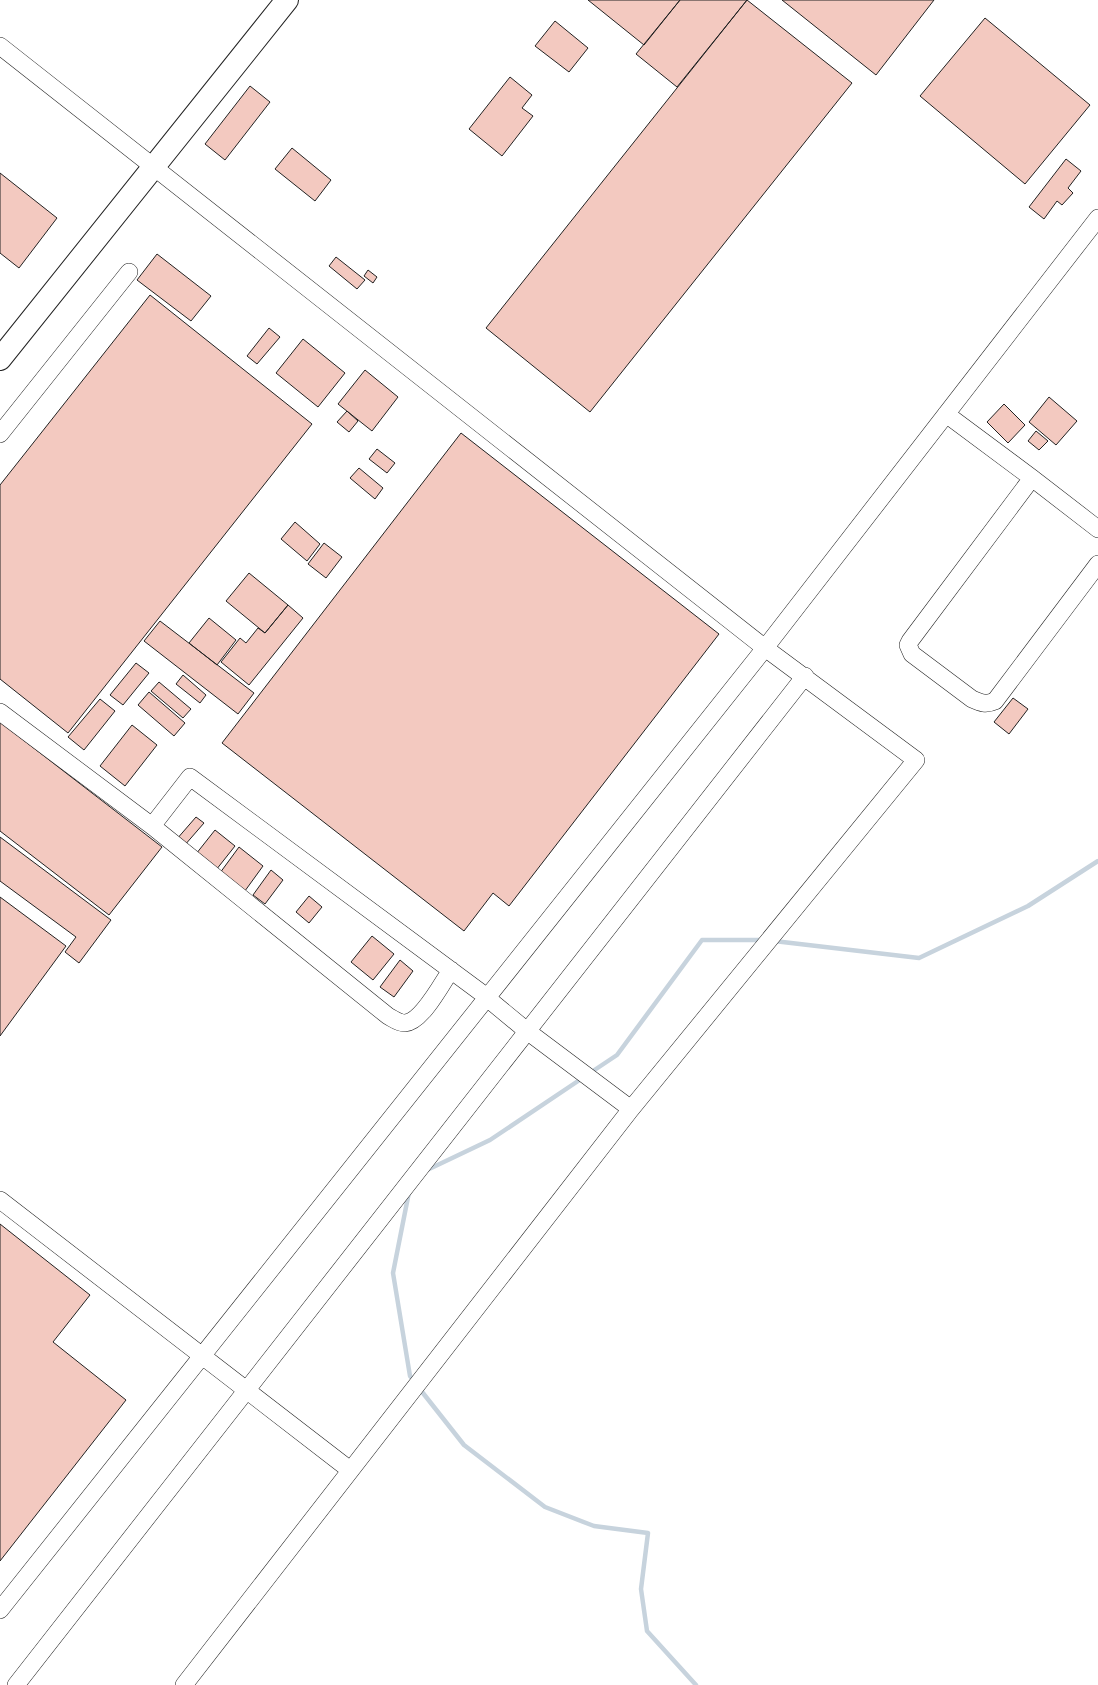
<svg xmlns="http://www.w3.org/2000/svg" width="1098" height="1685" font-family="'Varela Round',sans-serif">
<style>
.lines{fill:none;stroke-linecap:round;stroke-linejoin:round}
.stream{stroke:#c7d3dd;stroke-width:4.5}
.building{fill:#f3c9c0;stroke:#222}
.minor-casing{stroke:#222;stroke-width:18}
.major-casing{stroke:#222;stroke-width:24}
.minor{stroke:#fff;stroke-width:17}
.major{stroke:#fff;stroke-width:22}
</style>
<rect width="100%" height="100%" fill="#fff"/>
<g class="lines">
<path class="stream" d="M774 941 919 958 1028 906 1098 861
M590 1073 617 1055 702 940H764
M427 1170 490 1140 584 1077
M409 1192 393 1273 410 1376 415 1382
M419 1388 464 1445 545 1507 594 1526 648 1533 641 1589 647 1631 696 1685"/>
</g>
<path class="building" d="M588 0H680L644 45Z
M680 0H747L677 87 636 54Z
M747 0 852 83 590 412 486 328Z
M782 0H934L876 75Z
M985 18 1090 105 1025 184 920 96Z
M555 21 588 48 569 72 535 46Z
M510 77 532 95 522 108 533 116 502 156 469 129Z
M250 86 270 102 225 160 205 144Z
M292 148 331 180 315 201 275 169Z
M1066 159 1081 171 1068 188 1073 193 1062 205 1057 201 1044 219 1029 207Z
M0 173 57 218 19 268 0 253Z
M157 254 211 296 191 321 137 280Z
M336 257 365 280 357 289 329 266Z
M368 270 377 277 373 283 364 276Z
M150 295 312 424 68 733 0 679V485Z
M269 328 280 337 257 364 247 356Z
M303 339 345 373 318 407 276 373Z
M365 370 398 397 372 431 338 404Z
M1049 397 1077 421 1056 445 1029 422Z
M1004 404 1025 425 1008 443 987 422Z
M347 411 358 421 349 432 337 422Z
M1036 431 1048 441 1039 450 1028 441Z
M461 433 719 634 509 906 493 893 464 931 222 743Z
M377 449 395 463 387 473 369 459Z
M359 468 383 488 375 499 350 478Z
M295 522 320 544 307 561 281 539Z
M324 543 342 557 326 578 308 564Z
M249 573 288 605 265 633 226 601Z
M288 605 303 618 249 685 221 662 240 638 246 643 258 628 265 633Z
M209 618 236 640 217 665 189 643Z
M160 621 254 693 238 714 144 641Z
M136 663 149 673 123 705 110 695Z
M183 675 206 695 200 703 176 684Z
M159 682 191 709 183 718 151 691Z
M149 692 185 723 174 736 138 705Z
M1013 698 1028 709 1009 734 994 722Z
M100 699 115 711 84 750 68 737Z
M0 722 162 847 109 915 0 831Z
M132 725 157 745 125 786 100 766Z
M196 817 204 823 184 846 176 840Z
M215 830 235 846 216 870 196 854Z
M0 837 111 920 79 963 65 952 76 937 0 881Z
M239 847 263 866 242 895 217 877Z
M271 870 283 880 265 904 253 895Z
M309 896 322 907 309 923 296 912Z
M0 897 66 946 0 1036Z
M372 936 394 954 373 980 351 962Z
M400 960 413 971 394 997 380 987Z
M0 1224 90 1295 53 1342 126 1400 0 1561Z"/>
<g class="lines">
<g class="minor-casing">
<path id="minor" d="M0 46 765 648 916 760 631 1109 184 1685
M946 414 1032 478 1098 529
M0 434 129 272
M1032 478 910 641 908 645 912 654 972 699C981 703 986 705 995 701L1098 564
M0 712 152 826 388 1016C394 1019 398 1023 405 1023 422 1022 442 983 451 970
M152 826 190 777 487 997
M487 998 527 1031 631 1109
M0 1200 350 1470
M0 1610 765 648 1098 218
M16 1685 805 676"/>
</g>
<g class="major-casing">
<path id="major" d="M0 359 287 0"/>
</g>
<use href="#minor" class="minor"/>
<use href="#major" class="major"/>
</g>
</svg>
